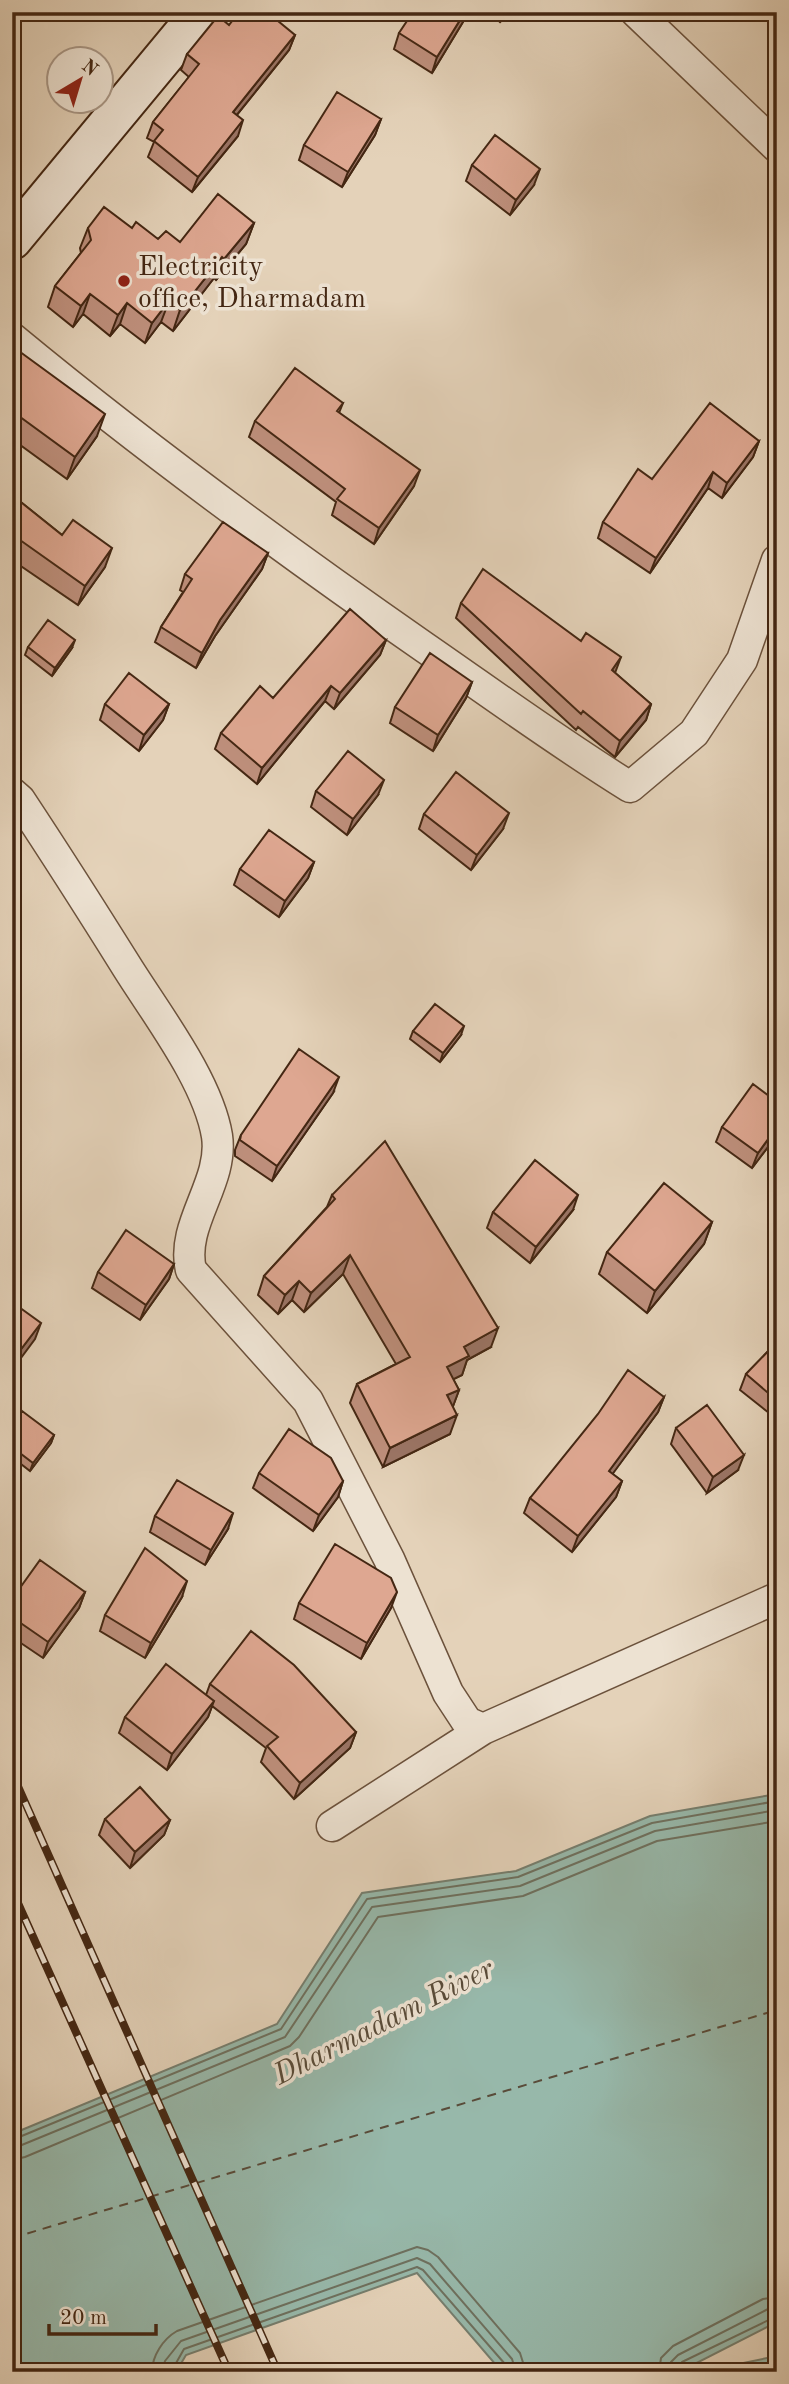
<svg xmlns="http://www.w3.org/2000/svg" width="789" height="2384" font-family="'Old Standard TT',serif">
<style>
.water{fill:#97b8aa;stroke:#767e6e;stroke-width:2}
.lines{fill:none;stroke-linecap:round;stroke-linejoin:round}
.shore{stroke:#6e705e;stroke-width:2}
.ferry{stroke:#594b39;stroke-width:2;stroke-dasharray:9 7;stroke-linecap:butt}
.minor-casing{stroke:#6c523c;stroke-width:33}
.secondary-casing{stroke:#442713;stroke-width:42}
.minor{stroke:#ede2d2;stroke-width:30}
.secondary{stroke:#ede2d2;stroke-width:38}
.rail-casing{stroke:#442713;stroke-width:8}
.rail{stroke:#ede2d2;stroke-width:5;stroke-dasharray:16;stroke-linecap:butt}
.wall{fill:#bf907d;stroke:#442713;stroke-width:2}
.shaded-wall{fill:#9b7566;stroke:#442713;stroke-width:2}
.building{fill:#dea791;stroke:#442713;stroke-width:2}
.poi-dot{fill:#8f2418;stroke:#ede2d2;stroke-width:2.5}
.labels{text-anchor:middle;stroke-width:7;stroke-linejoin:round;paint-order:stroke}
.poi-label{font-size:28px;fill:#442713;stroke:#ede2d2;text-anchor:start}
.water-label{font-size:30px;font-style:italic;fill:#594b39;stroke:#ede2d2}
</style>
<rect width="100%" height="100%" fill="#e4d2b9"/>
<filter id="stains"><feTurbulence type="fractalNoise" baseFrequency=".00286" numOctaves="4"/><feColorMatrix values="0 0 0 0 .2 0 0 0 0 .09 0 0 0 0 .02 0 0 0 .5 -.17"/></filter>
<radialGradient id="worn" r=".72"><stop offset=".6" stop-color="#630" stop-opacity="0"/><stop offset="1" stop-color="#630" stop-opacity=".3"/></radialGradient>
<path class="water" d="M777 1794V2322L679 2372H502L417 2273 186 2355 176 2372H12V2134L277 2024 362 1893 516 1871 650 1816Z
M772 2357 777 2360V2372H714L719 2368Z"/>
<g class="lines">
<path class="shore" d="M12 2140 281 2029 367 1899 518 1877 652 1823 777 1801
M12 2149 285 2037 372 1907 520 1886 655 1831 777 1810
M12 2160 25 2157 290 2046 299 2037 378 1917 523 1896 657 1841 777 1821
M152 2372C152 2356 163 2339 177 2331L417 2247 428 2250 438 2257 520 2353 526 2372
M162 2372 165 2361 181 2341 417 2258 430 2264 512 2359 516 2372
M171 2372 184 2349 417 2267 423 2270 505 2364 507 2372
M659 2372 661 2358 673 2346 763 2299 777 2297
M669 2372 671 2362 678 2355 768 2309 777 2307
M678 2372 682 2362 777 2316"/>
<path class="ferry" d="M12 2238 777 2010"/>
<g class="minor-casing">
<path id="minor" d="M636 12 777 147
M12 338C145 448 283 549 424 647 492 694 559 743 630 787L694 733 742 660 777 560
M12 793 20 800C57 856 92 911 127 967 157 1015 208 1081 217 1136 224 1183 180 1224 191 1270L308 1401 389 1559 448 1693 467 1722 483 1729
M332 1826 483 1729 777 1598"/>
</g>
<g class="secondary-casing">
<path id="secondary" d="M12 240 201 12"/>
</g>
<use href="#minor" class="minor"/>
<use href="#secondary" class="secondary"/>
<g class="rail-casing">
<path id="rail" d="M12 1773 278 2372
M12 1890 229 2372"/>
</g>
<use href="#rail" class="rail"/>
</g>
<path class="wall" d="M469 12 432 73 394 49 399 33Z
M489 12H509L500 22Z
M229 25 295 35 289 50 237 115 238 136 192 192 148 157 154 142 147 138 153 122 189 77 181 70 187 54Z
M381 119 375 135 342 187 299 160 304 145Z
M472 165 534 185 510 215 466 181Z
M254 223 246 244 216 280 214 278 173 331 161 322 145 343 120 324 110 336 83 314 73 327 48 307 55 286 81 253 80 248 88 228H132L158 239 180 242Z
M12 346 97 436 67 479 12 439Z
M343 403 339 413 414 486 374 544 332 515 336 502 249 437 255 421Z
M759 441 753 457 722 498 708 488 650 573 598 538 603 522Z
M12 495 62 535 105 567 78 605 12 560Z
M268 553 262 569 215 636 196 668 155 642 161 627 183 592 180 590 185 574Z
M461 603 615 673 651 704 646 720 615 757 578 727 576 730 456 618Z
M386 640 380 655 334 709 325 701 257 784 215 749 221 733 273 698Z
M28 647 72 648 52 676 25 655Z
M472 682 466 698 433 751 390 723 395 707Z
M105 704H169L163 720 139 751 100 720Z
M316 791 378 795 347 835 311 807Z
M424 814 503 829 471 870 419 829Z
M314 862 308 878 279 917 234 885 240 869Z
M413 1031 461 1035 440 1062 410 1039Z
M333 1093 272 1181 235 1156V1150L241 1135Z
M777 1102V1135L752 1168 716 1142 722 1127Z
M332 1195 491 1347 467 1360 462 1375 453 1379 459 1390 453 1406 450 1434 383 1467 350 1403 357 1384 396 1364 343 1274 304 1312 292 1300 278 1314 258 1295 264 1276 327 1207Z
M573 1210 530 1263 487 1228 493 1212Z
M712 1222 704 1244 647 1313 599 1274 607 1252Z
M174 1264 169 1279 140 1320 92 1288 98 1272Z
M777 1342V1405L769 1413 740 1390 746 1374Z
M664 1397 658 1412 612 1474 622 1481 616 1497 572 1552 524 1513 530 1498Z
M12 1424 54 1435 51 1443 30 1471 12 1457Z
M676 1428 738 1470 707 1493 671 1444Z
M259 1473 343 1481 338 1497 313 1531 253 1488Z
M155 1516 228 1529 205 1565 150 1532Z
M85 1592 79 1608 43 1658 12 1637V1599Z
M182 1597 145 1658 100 1631 105 1615Z
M299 1603 391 1608 361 1659 294 1619Z
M210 1684 356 1732 350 1748 294 1799 261 1762 266 1748 212 1706 208 1717 167 1770 119 1733 125 1717 206 1695Z
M105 1819 170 1820 164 1835 130 1868 99 1835Z"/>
<path class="shaded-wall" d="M465 12H469L432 73 437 57Z
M504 12H509L500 22Z
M295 35 289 50 227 127 233 112Z
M381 119 375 135 342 187 348 172Z
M243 120 238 136 192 192 198 177Z
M540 169 534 185 510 215 516 200Z
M254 223 246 244 216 280 224 259Z
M222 257 214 278 173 331 180 310Z
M90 294 83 314 73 327 81 306Z
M169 301 161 322 145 343 152 323Z
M127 303 120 324 110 336 118 315Z
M105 414 97 436 67 479 75 457Z
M759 441 753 457 722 498 727 483Z
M420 470 414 486 374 544 379 528Z
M713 472 708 488 650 573 656 558Z
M20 540 13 559 12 560V549Z
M112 548 105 567 78 605 85 586Z
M268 553 262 569 215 636 196 668 202 653 220 620Z
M75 640 72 648 52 676 55 668Z
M386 640 380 655 334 709 340 693Z
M621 657 615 673 612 670Z
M472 682 466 698 433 751 438 735Z
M331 686 325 701 257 784 262 768Z
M169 704 163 720 139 751 144 735Z
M651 704 646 720 615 757 620 741Z
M384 780 378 795 347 835 353 819Z
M509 813 503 829 471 870 477 855Z
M314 862 308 878 279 917 285 901Z
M18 883 12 898V889Z
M464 1026 461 1035 440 1062 443 1053Z
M339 1077 333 1093 272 1181 277 1166Z
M777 1127V1135L752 1168 758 1153Z
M578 1195 573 1210 530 1263 536 1247Z
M712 1222 704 1244 647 1313 655 1291Z
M350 1255 343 1274 304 1312 311 1293Z
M174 1264 169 1279 140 1320 146 1305Z
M299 1281 292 1300 278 1314 285 1295Z
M41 1323 35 1339 12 1370V1361Z
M498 1328 491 1347 467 1360 462 1375 440 1386 447 1367 464 1347Z
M459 1390 452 1409 447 1395Z
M777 1395V1405L769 1413 774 1398Z
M664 1397 658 1412 603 1487 609 1471Z
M457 1415 450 1434 383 1467 390 1448Z
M54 1435 51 1443 30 1471 33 1463Z
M744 1455 738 1470 707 1493 713 1477Z
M343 1481 338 1497 313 1531 319 1515Z
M622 1481 616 1497 572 1552 578 1536Z
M233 1513 228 1529 205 1565 211 1550Z
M187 1581 182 1597 145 1658 151 1643Z
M85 1592 79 1608 43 1658 48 1642Z
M397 1592 391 1608 361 1659 367 1643Z
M214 1701 208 1717 167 1770 172 1754Z
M356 1732 350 1748 294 1799 300 1783Z
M170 1820 164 1835 130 1868 135 1852Z"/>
<path class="building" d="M239 12H267L295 35 233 112 243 120 198 177 154 141 163 130 153 122 199 64 187 54 218 16 229 25Z
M413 12H465L437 57 399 33Z
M337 92 381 119 348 172 304 145Z
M495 135 540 169 516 200 472 165Z
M218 194 254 223 224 259 222 257 180 310 169 301 152 323 127 303 118 315 90 294 81 306 55 286 91 240 88 228 104 207 132 228 136 222 158 239 166 231 180 242Z
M12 346 105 414 75 457 12 411Z
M295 368 343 403 337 411 420 470 379 528 337 499 345 489 255 421Z
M710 403 759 441 727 483 713 472 656 558 603 522 638 469 652 479Z
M12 495 62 535 73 520 112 548 85 586 20 540 12 549Z
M223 522 268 553 220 620 202 653 161 627 192 579 185 574Z
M483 569 581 641 586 633 621 657 612 670 651 704 620 741 583 711 581 714 461 603Z
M350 609 386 640 340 693 331 686 262 768 221 733 260 686 273 698Z
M48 620 75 640 55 668 28 647Z
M430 653 472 682 438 735 395 707Z
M129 673 169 704 144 735 105 704Z
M348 751 384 780 353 819 316 791Z
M456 772 509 813 477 855 424 814Z
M269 830 314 862 285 901 240 869Z
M12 878 18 883 12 889Z
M435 1004 464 1026 443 1053 413 1031Z
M299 1049 339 1077 277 1166 240 1140 241 1135Z
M753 1084 777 1102V1127L758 1153 722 1127Z
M385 1141 498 1328 464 1347 469 1356 447 1367 459 1390 447 1395 457 1415 390 1448 357 1384 410 1357 350 1255 311 1293 299 1281 285 1295 264 1276 335 1199 332 1195Z
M535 1160 578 1195 536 1247 493 1212Z
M664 1183 712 1222 655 1291 607 1252Z
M12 1220 17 1223 12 1229Z
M126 1230 174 1264 146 1305 98 1272Z
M12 1302 41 1323 12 1361Z
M777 1342V1395L774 1398 746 1374Z
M628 1370 664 1397 609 1471 622 1481 578 1536 530 1498 598 1414Z
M707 1405 744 1455 713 1477 676 1428Z
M22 1411 54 1435 33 1463 12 1447V1424Z
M289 1429 331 1458 343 1481 319 1515 259 1473Z
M177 1480 233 1513 211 1550 155 1516Z
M335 1544 391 1578 397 1592 367 1643 299 1603Z
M145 1548 187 1581 151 1643 105 1615Z
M40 1560 85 1592 48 1642 12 1617V1599Z
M251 1631 294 1665 356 1732 300 1783 267 1746 278 1737 210 1684Z
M166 1664 214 1701 172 1754 125 1717Z
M140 1787 170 1820 135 1852 105 1819Z"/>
<circle class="poi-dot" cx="124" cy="281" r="7"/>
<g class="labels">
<g class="poi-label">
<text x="138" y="275">Electricity<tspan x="138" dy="32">office, Dharmadam</tspan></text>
</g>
<g class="water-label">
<text transform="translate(383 2021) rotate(-27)" y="10">Dharmadam River</text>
</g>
</g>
<rect width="789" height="2384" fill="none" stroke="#e4d2b9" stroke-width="42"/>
<rect x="14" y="14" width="761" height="2356" fill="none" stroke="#442713" stroke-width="3.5"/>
<rect x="21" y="21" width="747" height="2342" fill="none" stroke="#442713" stroke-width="2"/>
<g transform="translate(80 80) rotate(38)"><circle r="33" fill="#ede2d2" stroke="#a99786" stroke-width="2"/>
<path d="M0-5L12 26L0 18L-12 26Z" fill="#8f2418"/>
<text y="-10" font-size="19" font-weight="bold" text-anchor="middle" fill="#442713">N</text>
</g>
<path d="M49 2324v10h107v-10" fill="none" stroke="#442713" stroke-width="3.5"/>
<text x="60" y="2324" font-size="21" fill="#442713" stroke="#ede2d2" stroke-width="5" paint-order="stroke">20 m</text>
<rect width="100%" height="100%" filter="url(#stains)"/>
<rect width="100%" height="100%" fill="url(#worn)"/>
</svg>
